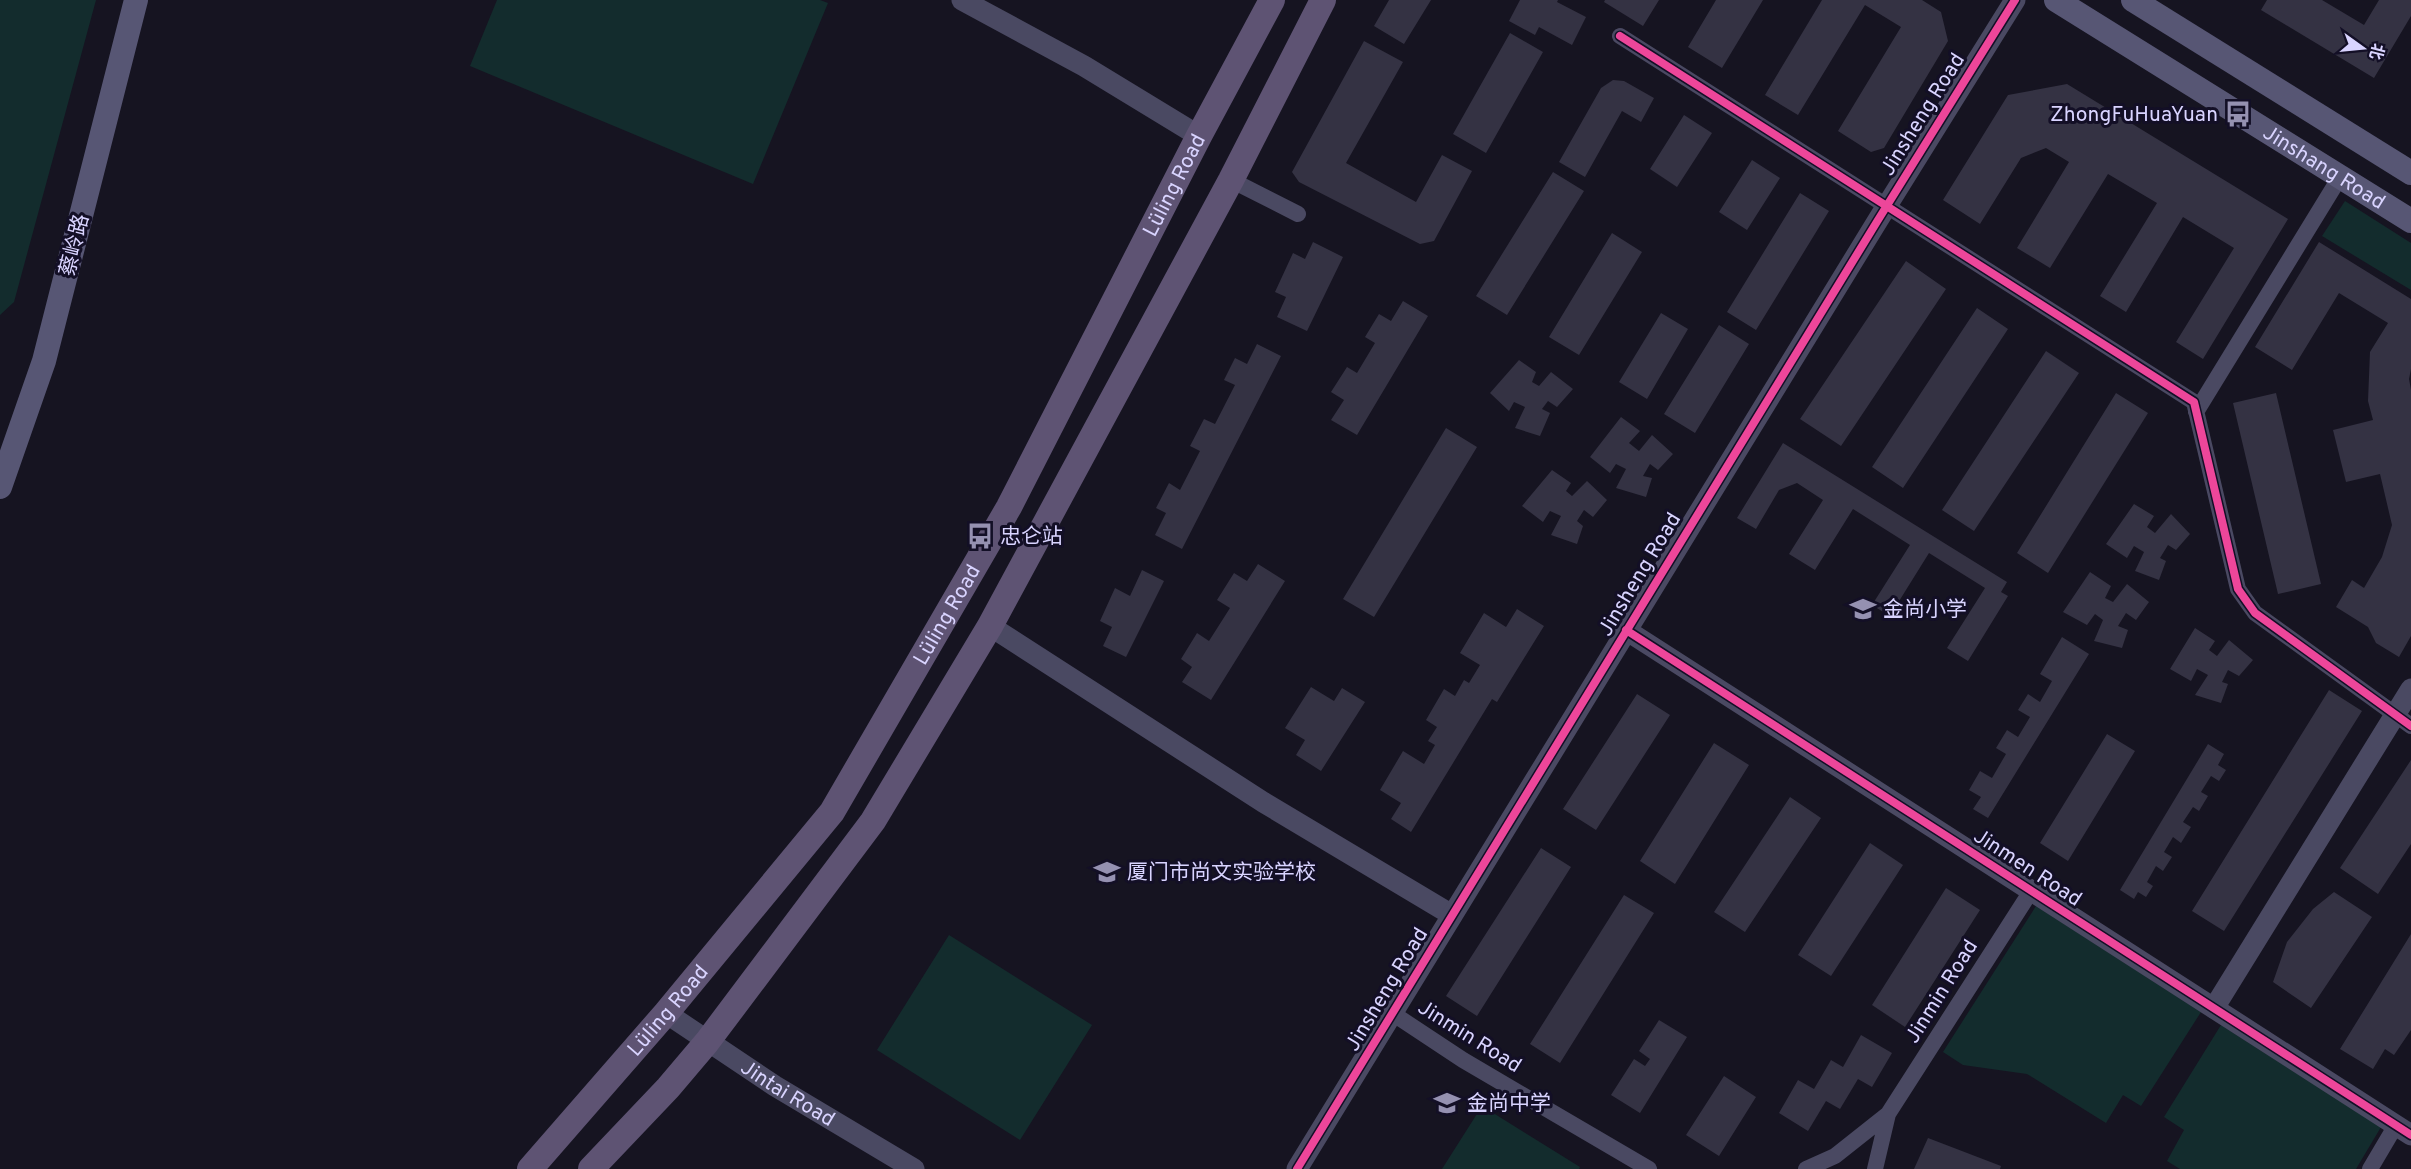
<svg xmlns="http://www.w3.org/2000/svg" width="2411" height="1169" font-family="Overpass,'Noto Sans SC',sans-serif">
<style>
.park{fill:#132c2d}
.building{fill:#343243}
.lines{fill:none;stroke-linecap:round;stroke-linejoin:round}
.minor{stroke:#4a4962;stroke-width:16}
.tertiary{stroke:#4a4962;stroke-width:21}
.secondary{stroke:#575674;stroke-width:24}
.primary{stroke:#5e5373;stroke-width:26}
.cycleway-casing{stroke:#130f26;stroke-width:11}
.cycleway{stroke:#ed469a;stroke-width:8}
.labels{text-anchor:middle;stroke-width:6;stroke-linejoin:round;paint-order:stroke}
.street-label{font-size:21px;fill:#d9d4ff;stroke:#130f26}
.poi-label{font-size:21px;fill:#d9d4ff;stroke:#130f26;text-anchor:start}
</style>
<rect width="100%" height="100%" fill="#161421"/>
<path class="park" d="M0 0H96L14 302 0 315Z
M497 0H820L828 3 753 184 470 66Z
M2345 201 2411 243V290L2322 236Z
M2036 906 2201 1012 2141 1106 2123 1095 2106 1123 2027 1074 1963 1065 1943 1052Z
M949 935 1092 1025 1020 1140 877 1050Z
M2221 1025 2381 1127 2356 1169H2180L2167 1161 2184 1130 2164 1117Z
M1482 1106 1580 1167 1579 1169H1442Z"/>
<path class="building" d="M1389 0H1431L1404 44 1374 26Z
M1520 0H1558L1557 2 1586 17 1572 45 1539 27 1535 35 1509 21Z
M1605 0H1659L1643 26 1604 2Z
M1716 0H1763L1722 68 1688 47Z
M1822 0H1922L1941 12 1948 41 1884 148 1871 152 1838 131 1901 27 1865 5 1798 115 1765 95Z
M2267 0H2322L2364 25 2379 0H2411V16L2374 78 2261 10Z
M1510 33 1543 52 1486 153 1453 134Z
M1364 41 1403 62 1346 163 1416 202 1442 155 1472 171 1434 241 1420 244 1299 182 1292 172Z
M1613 80 1624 81 1654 98 1641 122 1622 111 1585 177 1559 162 1601 88Z
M2067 84 2288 219 2203 359 2176 342 2234 248 2183 217 2126 312 2100 296 2157 203 2108 174 2050 268 2017 248 2069 162 2046 148 2021 158 1980 224 1943 200 2008 95Z
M1684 115 1712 133 1677 187 1650 169Z
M1752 160 1780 178 1747 230 1719 212Z
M1553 172 1584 191 1507 315 1476 296Z
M1800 193 1829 211 1756 330 1727 312Z
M1612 233 1642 252 1579 355 1549 337Z
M1313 242 1343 257 1307 331 1277 317 1286 297 1275 292 1293 253 1305 259Z
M2319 242 2411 299V369L2409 379 2411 390V636L2399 657 2376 643 2368 627 2336 607 2352 580 2364 588 2382 557 2392 525 2380 474 2346 482 2333 430 2373 420 2368 401 2370 352 2388 323 2339 293 2292 370 2255 347Z
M1906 261 1946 289 1841 446 1800 419Z
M1403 301 1428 316 1357 435 1331 420 1344 400 1331 392 1347 367 1357 373 1375 343 1365 337 1379 314 1391 321Z
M1977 308 2008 329 1903 488 1872 467Z
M1661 313 1688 329 1647 399 1619 382Z
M1719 325 1749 344 1695 433 1664 414Z
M1257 344 1281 356 1182 549 1155 535 1166 513 1156 508 1169 483 1180 490 1200 451 1190 446 1204 419 1215 424 1235 385 1224 380 1235 358 1247 364Z
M2046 351 2079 373 1974 531 1942 510Z
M1519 360 1536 372 1532 382 1539 386 1551 372 1573 389 1557 407 1548 401 1542 409 1550 413 1540 436 1515 428 1525 407 1514 402 1509 411 1490 393Z
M2116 393 2148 413 2048 573 2017 553Z
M2276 393 2321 584 2278 594 2233 403Z
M1621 417 1640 431 1629 443 1639 451 1652 435 1673 454 1658 470 1650 464 1643 476 1652 478 1646 497 1616 488 1626 469 1616 464 1610 473 1590 457Z
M1446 428 1477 447 1374 617 1343 599Z
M1783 443 2007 582 2001 592 2008 596 1968 661 1947 648 1985 588 1929 553 1896 606 1904 611 1898 621 1872 605 1910 545 1853 509 1815 570 1789 554 1823 500 1797 483 1779 490 1756 529 1737 518Z
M1552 470 1571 483 1566 491 1572 496 1587 481 1607 500 1593 517 1584 510 1577 521 1583 526 1577 544 1551 535 1561 516 1550 511 1543 522 1522 506Z
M2134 504 2154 516 2147 527 2155 533 2171 514 2190 534 2176 550 2168 545 2160 558 2166 561 2159 580 2135 571 2144 552 2134 546 2127 558 2106 544Z
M1258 564 1285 581 1211 700 1182 682 1192 667 1181 659 1197 633 1209 641 1230 608 1217 600 1234 573 1247 581Z
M1142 570 1164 581 1126 657 1103 646 1112 627 1100 621 1115 588 1130 596Z
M2090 572 2111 586 2105 598 2113 602 2127 584 2149 602 2136 620 2126 613 2118 626 2128 630 2122 648 2094 641 2103 620 2095 614 2087 625 2063 612Z
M1517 609 1544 626 1497 702 1492 699 1411 832 1391 819 1401 803 1380 790 1403 751 1424 764 1435 745 1428 741 1437 727 1426 720 1444 689 1455 696 1464 680 1469 683 1480 665 1460 653 1484 613 1506 627Z
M2195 628 2215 641 2209 650 2217 656 2229 640 2253 660 2239 676 2228 670 2222 682 2228 684 2221 703 2195 695 2208 675 2197 669 2191 681 2170 669Z
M2062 637 2089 654 1988 818 1973 809 1981 797 1969 790 1980 771 1992 778 2006 754 1996 748 2007 730 2018 737 2030 717 2018 710 2028 694 2040 702 2052 681 2040 674Z
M1311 687 1334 701 1342 688 1365 702 1321 771 1296 755 1305 740 1285 728Z
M2329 690 2362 711 2224 931 2192 911Z
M1637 694 1670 715 1596 830 1563 809Z
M2107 734 2135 751 2068 861 2040 843Z
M1714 743 1749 765 1675 884 1640 861Z
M2208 744 2224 754 2218 765 2226 770 2219 781 2211 776 2201 792 2208 796 2199 811 2193 807 2183 822 2191 827 2181 843 2173 837 2164 852 2172 857 2163 871 2156 866 2147 882 2153 886 2146 897 2138 892 2134 899 2120 890Z
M2411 760V844L2378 894 2340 868Z
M1790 797 1821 818 1745 932 1714 912Z
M1870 843 1903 865 1831 976 1798 955Z
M1541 848 1571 867 1477 1016 1446 996Z
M1946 888 1980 910 1905 1027 1872 1005Z
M2334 892 2372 917 2311 1008 2273 982 2287 942 2313 909Z
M1624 895 1654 913 1560 1063 1530 1044Z
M2411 934V1030L2394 1055 2385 1049 2373 1069 2340 1049Z
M1659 1020 1687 1037 1640 1113 1611 1095 1634 1059 1645 1066 1650 1059 1639 1051Z
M1861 1035 1892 1053 1872 1087 1858 1079 1840 1109 1826 1101 1808 1131 1779 1113 1798 1080 1814 1089 1831 1060 1843 1067Z
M1724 1076 1756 1097 1719 1156 1686 1135Z
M1928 1138 2001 1166 2000 1169H1914Z"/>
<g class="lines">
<path class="minor" d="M1620 36 2194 402 2238 589 2255 613 2411 726
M1231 180 1298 214
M2196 412 2340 177
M1392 1013 1463 1060 1649 1169
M1806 1169 1835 1156 1888 1114 2031 891
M1875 1169 1888 1114
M2370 1169 2396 1125"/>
<g class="tertiary">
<path d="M962 0 1084 66 1199 136"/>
<path d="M990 626 1263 802 1452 915"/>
<path d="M1626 630 2411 1135"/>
<path d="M2214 1008 2411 689"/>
<path id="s1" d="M666 1013 775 1086 914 1169"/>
<path d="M1297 1169 1878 220 2015 0"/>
</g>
<g class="secondary">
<path id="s2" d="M2056 0 2411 221"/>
<path d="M2133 0 2411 173"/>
<path d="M0 487 44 361 136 0"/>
</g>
<g class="primary">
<path id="s3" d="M530 1169 666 1013 832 812 1009 507 1199 136 1272 0"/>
<path d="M591 1169 668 1088 707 1042 873 821 990 626 1231 180 1323 0"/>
</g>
<g class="cycleway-casing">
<path id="cycleway" d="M1620 36 2194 402 2238 589 2255 613 2411 726
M1626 630 2411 1135
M1297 1169 1878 220 2015 0"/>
</g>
<use href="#cycleway" class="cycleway"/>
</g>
<defs>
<g id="bus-bare" transform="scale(2.07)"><path d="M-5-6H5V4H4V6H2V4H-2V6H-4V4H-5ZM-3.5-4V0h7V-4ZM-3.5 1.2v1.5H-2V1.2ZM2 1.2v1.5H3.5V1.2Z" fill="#9591b1" stroke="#130f26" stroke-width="2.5" paint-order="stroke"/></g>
<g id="school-bare" transform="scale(2.07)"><path d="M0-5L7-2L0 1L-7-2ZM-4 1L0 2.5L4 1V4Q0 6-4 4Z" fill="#9591b1" stroke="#130f26" stroke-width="2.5" paint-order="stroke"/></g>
</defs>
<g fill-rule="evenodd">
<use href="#bus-bare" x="2238" y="114"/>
<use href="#bus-bare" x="980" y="536"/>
<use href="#school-bare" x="1863" y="609"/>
<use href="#school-bare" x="1107" y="872"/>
<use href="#school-bare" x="1447" y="1103"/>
</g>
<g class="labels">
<g class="street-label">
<text transform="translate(1922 114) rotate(-58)" y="7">Jinsheng Road</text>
<text dy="7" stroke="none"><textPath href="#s2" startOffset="316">Jinshang Road</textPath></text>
<text dy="7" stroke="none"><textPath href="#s3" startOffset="1182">Lüling Road</textPath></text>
<text transform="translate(74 245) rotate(-76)" y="7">蔡岭路</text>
<text transform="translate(1639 574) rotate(-59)" y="7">Jinsheng Road</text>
<text dy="7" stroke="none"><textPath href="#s3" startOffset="696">Lüling Road</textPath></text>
<text transform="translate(2028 867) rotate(33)" y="7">Jinmen Road</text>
<text transform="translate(1386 989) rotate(-59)" y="7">Jinsheng Road</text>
<text transform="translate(1941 991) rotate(-58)" y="7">Jinmin Road</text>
<text dy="7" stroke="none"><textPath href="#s3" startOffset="210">Lüling Road</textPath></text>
<text transform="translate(1470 1036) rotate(32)" y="7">Jinmin Road</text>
<text dy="7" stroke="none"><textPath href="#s1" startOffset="146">Jintai Road</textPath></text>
</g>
<g class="poi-label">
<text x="2218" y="121" text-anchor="end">ZhongFuHuaYuan</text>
<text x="1000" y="543">忠仑站</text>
<text x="1883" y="616">金尚小学</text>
<text x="1127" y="879">厦门市尚文实验学校</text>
<text x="1467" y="1110">金尚中学</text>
</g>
</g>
<g transform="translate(2363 48) rotate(105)" stroke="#130f26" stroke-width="4.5" paint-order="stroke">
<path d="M0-4.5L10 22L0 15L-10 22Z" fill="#d9d4ff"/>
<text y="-9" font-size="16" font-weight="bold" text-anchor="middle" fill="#d9d4ff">北</text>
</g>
</svg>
